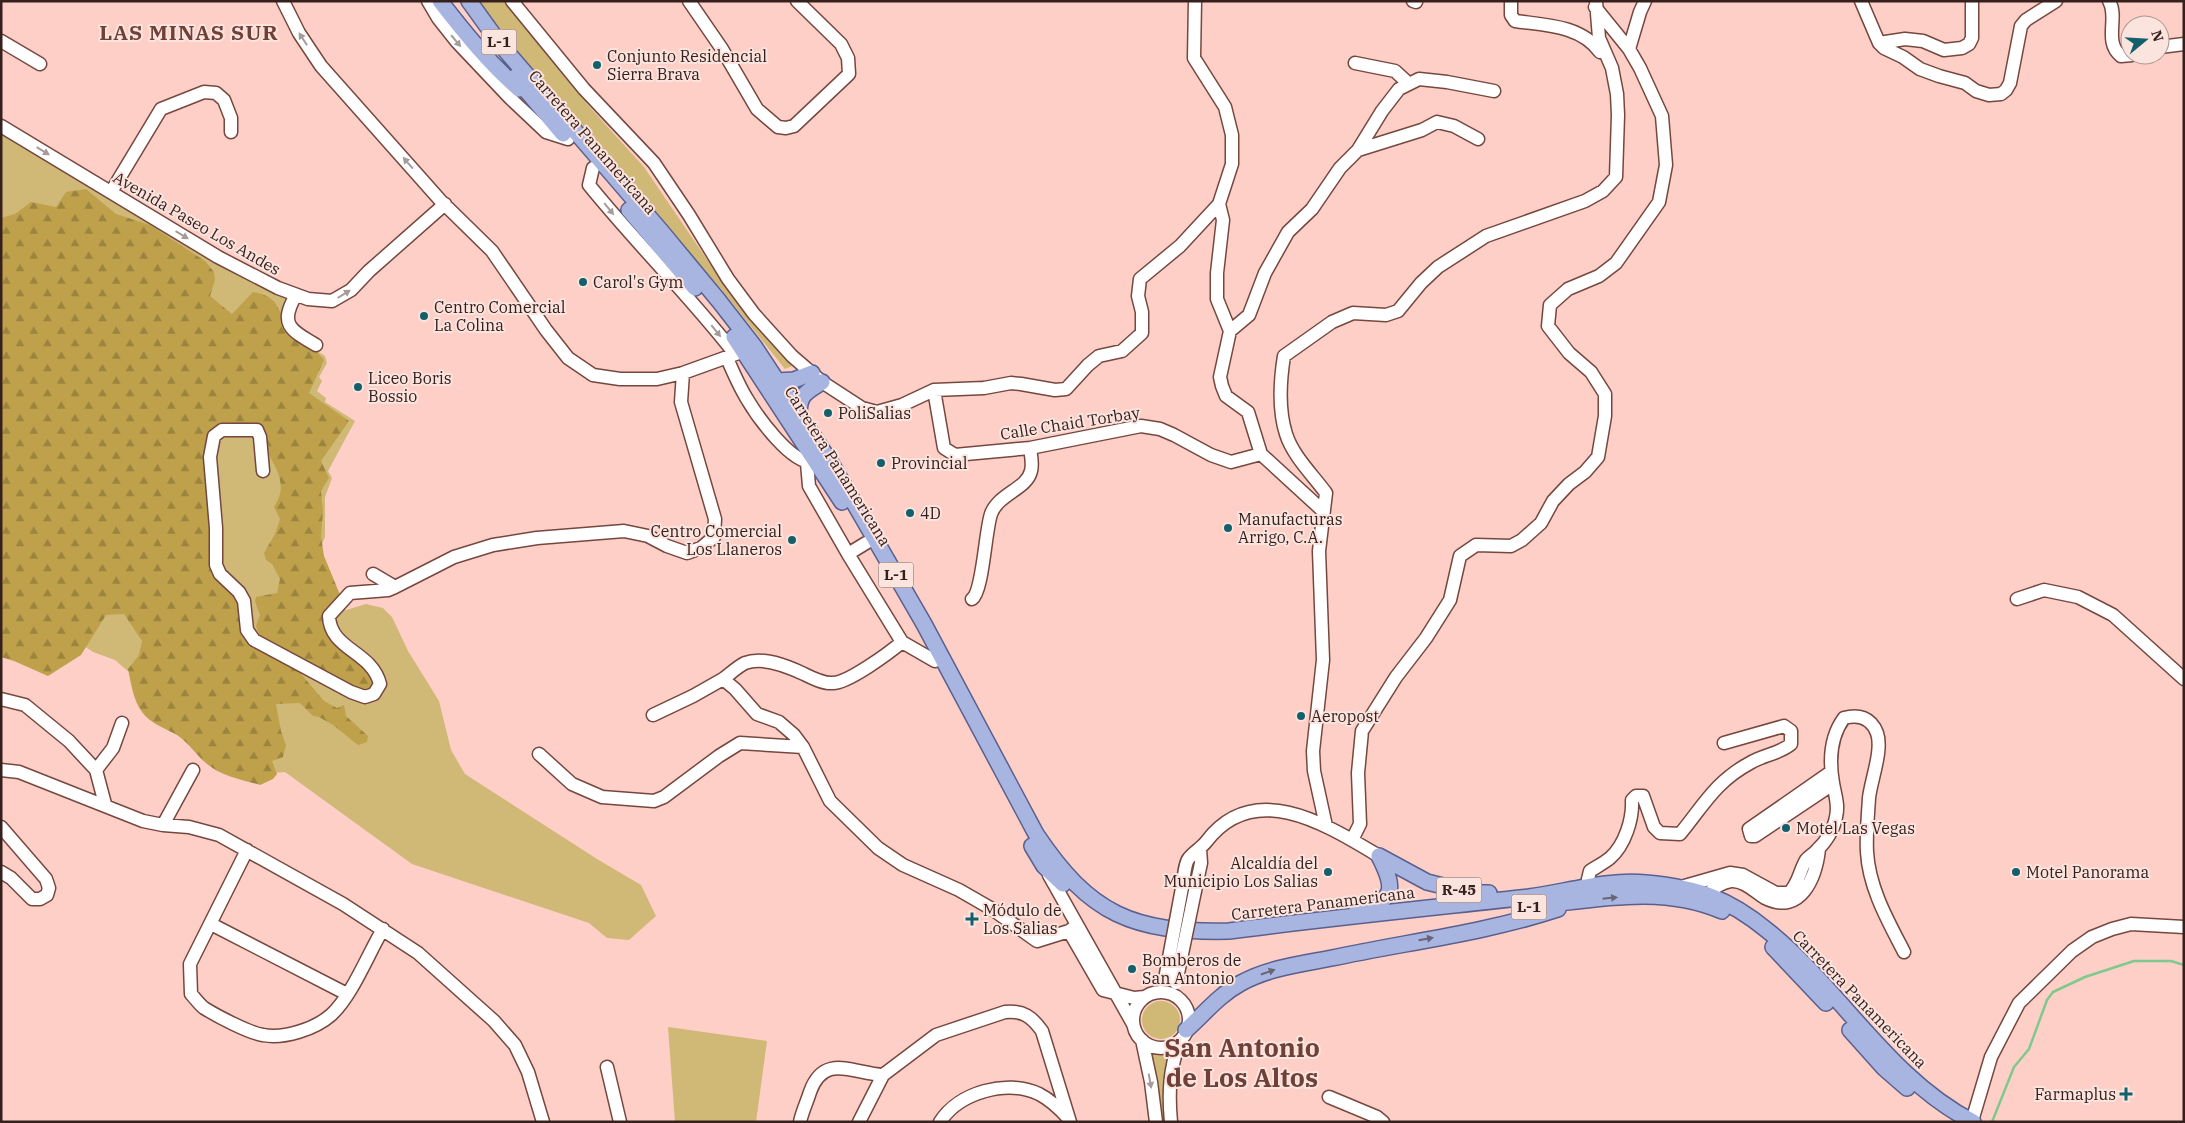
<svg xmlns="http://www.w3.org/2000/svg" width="2185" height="1123" font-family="'IBM Plex Serif',serif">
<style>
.green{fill:#d0b877}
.forest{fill:url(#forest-firs)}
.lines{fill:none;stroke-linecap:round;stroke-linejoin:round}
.stream{stroke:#7fc990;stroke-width:2.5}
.minor-casing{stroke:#76473e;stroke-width:15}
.major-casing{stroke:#5a608e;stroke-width:18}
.minor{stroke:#fff;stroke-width:12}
.major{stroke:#a7b5e0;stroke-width:15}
.minor-bridge-casing{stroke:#76473e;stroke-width:15;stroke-linecap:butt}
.minor-bridge{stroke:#fff;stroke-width:12}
.oneway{fill:#a59b99}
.oneway2{fill:#696375}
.poi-dot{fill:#13606c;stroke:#fbe3de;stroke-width:2}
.labels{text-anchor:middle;stroke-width:4;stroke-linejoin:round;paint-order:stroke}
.shield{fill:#fbe3de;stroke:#715a57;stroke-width:1}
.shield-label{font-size:15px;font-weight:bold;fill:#36201d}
.poi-label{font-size:16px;fill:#36201d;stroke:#fbe3de;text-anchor:start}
.street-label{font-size:16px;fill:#36201d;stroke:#fbe3de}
.district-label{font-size:21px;font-weight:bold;letter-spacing:1px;fill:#6f4038;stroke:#fbe3de}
.town-label{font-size:26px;font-weight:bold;fill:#6f4038;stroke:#fbe3de}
</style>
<defs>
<pattern id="forest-firs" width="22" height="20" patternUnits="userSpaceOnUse" patternTransform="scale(1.25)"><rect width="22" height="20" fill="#bfa14b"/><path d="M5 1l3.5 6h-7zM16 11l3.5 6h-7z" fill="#9c833e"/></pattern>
</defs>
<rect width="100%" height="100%" fill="#fecfc7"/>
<path class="green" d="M474 1H505L587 104 644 167 723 283 792 366 785 369 722 290 602 157Z
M1 134 275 294 285 298 282 319 288 333 325 356 327 363 319 377 322 381 317 391 326 398 325 402 355 421 328 471 332 478 325 497V537L320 549 334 598 346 610 366 604 383 608 392 617 408 651 439 701 451 750 465 774 597 859 641 885 656 916 629 940 607 938 589 923 412 864 285 772 248 775 115 660 93 652 1 590Z
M1142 1020a19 19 0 1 1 38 0a19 19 0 1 1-38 0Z
M668 1027 767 1041 756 1122H675Z
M1146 1049 1163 1053 1171 1051 1166 1122H1163L1159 1092Z"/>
<path class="forest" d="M86 189 116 214 150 225 205 261 214 272 215 280 210 296 232 314 253 292C284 297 275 314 292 330 298 336 309 340 316 345L318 353 324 360 309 393 349 421 321 461 329 478 321 491 323 511 321 536 324 556 341 597 329 625 380 684 365 697 260 637 256 626 260 615 255 601 256 597 277 593 280 579 272 564 266 560 264 553 275 534 280 519 274 507C293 479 267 460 259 433L214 436 216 565 231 584 254 640 296 668 324 701 337 708 344 705 346 716 368 736 367 742 358 745 333 725 319 717 313 716 300 703 276 704 281 731 286 745 283 757 272 761 277 774 273 779 260 785C243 780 221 776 207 764 196 755 189 743 177 735 165 728 151 724 142 712 133 700 131 683 128 669L139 655 142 641 124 614 106 615 81 655 48 676 14 661 1 657V218L15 214 31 202 56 207 66 192Z"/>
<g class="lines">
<path class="stream" d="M1992 1122 2014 1067 2029 1049 2047 1000 2053 992 2085 977 2134 961H2171L2184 965"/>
<g class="minor-casing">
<path id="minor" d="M283 1 299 33 321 66 440 200 492 251 546 330 568 358 593 375 620 379H657L683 373
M428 1 438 18 457 42 510 98 546 132 568 139
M512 1 584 89 654 163 689 215 728 279 754 314 792 356 822 382 862 408 877 412 902 405 934 390 984 388 1011 383 1021 384 1055 390 1066 389 1088 365 1099 356 1122 351 1142 333V312L1138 296 1140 279 1180 246 1219 204 1232 164V135L1225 107 1194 58 1195 1
M689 1 722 49 757 109 778 127 786 128 794 126 849 74 848 58 841 44 797 1
M1413 1 1416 2
M1511 1V15L1515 21C1544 25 1581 25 1600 52
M1861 1 1879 43 1884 48 1903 57 1920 69 1939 76 1965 83 1976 91 1989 95 2001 94 2006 90 2010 83 2021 26 2026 20 2056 1
M2109 1C2119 17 2103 42 2121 56L2132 55
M1 41 40 64
M1879 43 1905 39 1923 41 1944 50 1962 48 1969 44 1972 38V1
M2160 47 2184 44
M1629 49 1640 12 1645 1
M1355 63 1395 71 1408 83
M1 126 218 257 278 288 308 299 332 301 351 290 369 271 445 204
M1358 150 1422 130 1437 122 1454 126 1478 139
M593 168 589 185C636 243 689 295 735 354
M111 192 161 109 204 92 216 93 224 100 231 118V132
M1219 204 1223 220 1217 273V299L1230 331
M296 295C279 324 290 330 316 345
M727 358C733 372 739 386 747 399 757 416 793 467 815 462
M934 390 944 448 955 455 1030 448 1141 426 1160 429 1174 435 1211 455 1231 462 1261 454 1322 510
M1261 454 1248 412 1226 396 1222 386 1220 377 1230 331 1249 315 1265 273 1288 232 1312 209 1340 168 1358 150 1382 111 1399 89 1419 79 1447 82 1494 91
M807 463 809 486 848 554 902 642
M263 471 260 437 257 430H222L214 436 210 457 216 528V565L220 574 239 592 244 601 247 630 254 640 351 692 365 697 374 694 380 684C372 651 330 650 329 616L350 593 388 590 395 587
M848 554 866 543
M373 574 395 587 454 557 493 545 537 538 624 531 648 536 667 546 687 553 701 548 714 537 715 519 681 402 683 373 744 351
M972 599C983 591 985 532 991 514 998 494 1027 489 1031 471 1033 464 1031 455 1030 448
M2017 599 2044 590 2078 597 2113 615 2184 679
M935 661 902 642C889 653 848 683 833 683 824 684 812 678 804 674 787 666 763 656 745 663 737 667 730 674 723 679L735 689 757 714 779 722 794 735 803 747 830 801 878 848 903 865 959 890 992 909 1037 941 1069 931 1077 925
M1 699 25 705 69 741 96 770 105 804
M653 715 693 696 723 679
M539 754 572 784 602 797 654 801 664 797 719 756 740 743 803 747
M1 770 19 772 143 821 163 825 189 827 219 835 343 904 418 953 494 1021 515 1045 528 1072 543 1122
M96 770 113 748 122 723
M1831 772 1749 829 1751 836H1755L1833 784
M163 825 193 770
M1326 826 1314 771 1313 751 1323 660 1319 551 1326 493C1312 474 1293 456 1286 434 1278 409 1280 381 1284 356L1332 322 1353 313 1386 315 1398 311 1421 283 1438 267 1486 236 1585 201 1603 191 1616 177 1618 115 1617 94 1612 68 1599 38 1596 1
M1 827 46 879 49 888 47 895 40 899H32L11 878 1 872
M1352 840 1360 824 1358 773 1362 731 1396 677 1426 638 1450 600 1460 556 1476 545 1511 546 1522 540 1541 523 1553 501 1569 484 1585 472 1598 457 1605 416V394L1591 372 1569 353 1548 326 1550 305 1568 289 1599 276 1616 263 1659 202 1666 165 1662 116 1640 68 1629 49 1595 7
M247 850 190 964 191 994C195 998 199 1004 204 1008 217 1016 249 1033 263 1035 284 1039 315 1029 331 1015 352 996 368 954 383 929
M1049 875 1133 1024
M1594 887 1588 879 1590 871C1596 867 1604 863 1610 858 1625 845 1633 819 1632 800L1636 796H1643L1654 827 1660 833 1680 834C1703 806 1716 781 1750 763 1763 755 1779 754 1791 744V731L1784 726 1724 743
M1681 887 1730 873 1743 875 1776 893H1789C1799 883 1799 872 1806 860 1809 856 1814 854 1817 850 1826 842 1834 829 1836 817 1839 805 1835 795 1833 783 1829 760 1830 737 1844 718 1858 714 1871 717 1877 733 1883 750 1871 780 1869 798 1868 815 1866 834 1867 852 1869 888 1888 921 1904 952
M1182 888C1184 880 1184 864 1189 858 1194 852 1201 848 1206 842 1254 778 1327 825 1379 856
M1195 891 1201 863 1200 849
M1708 894C1713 888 1723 882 1731 881 1744 880 1755 892 1765 898 1801 916 1816 877 1819 849
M211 924 347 994
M1069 931 1103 990 1134 998 1145 997
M1133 1020a28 28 0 1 1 56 0a28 28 0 1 1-56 0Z
M1142 1040 1151 1082 1156 1122
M607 1067 620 1122
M1329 1097 1377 1117 1383 1122
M1972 1121 1991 1057 2019 1003 2072 951 2092 937 2112 929 2131 924 2184 927
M800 1122C802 1112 807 1102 810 1092 824 1053 852 1073 883 1075
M859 1122 883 1075 936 1035 1005 1012C1023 1010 1032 1017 1042 1031L1070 1122
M940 1122C959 1092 1007 1079 1039 1094 1051 1100 1060 1109 1069 1119
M1171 1122C1168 1090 1170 1071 1179 1041"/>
</g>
<g class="major-casing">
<path id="major" d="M440 1C464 32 489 63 519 89
M469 1 500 44 661 231 719 301 754 346 831 463 924 624 1036 834C1090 915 1133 933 1229 931 1329 918 1429 908 1529 897 1566 892 1609 879 1646 883 1698 888 1728 898 1768 931 1841 990 1888 1078 1973 1122
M515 77 563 134
M629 210 695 288
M734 337 842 502
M777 381 794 380 812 373
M799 416C799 394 805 393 822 382
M1032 846 1044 866 1063 884
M1379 856 1427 882 1471 893H1489
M1543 905C1603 898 1665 886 1722 911
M1357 908C1397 902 1395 887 1379 856
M1773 947 1826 1003
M1186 1030C1204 1014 1219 995 1241 983 1268 968 1301 964 1332 958 1407 942 1485 933 1558 909
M1850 1030 1884 1068 1907 1088"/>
</g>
<use href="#minor" class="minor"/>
<use href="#major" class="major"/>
<g class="minor-bridge-casing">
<path id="minor-bridge" d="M1165 979 1182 888
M1176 983 1195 891"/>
</g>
<use href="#minor-bridge" class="minor-bridge"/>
</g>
<defs><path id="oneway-solid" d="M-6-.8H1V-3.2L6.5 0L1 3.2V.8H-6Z" transform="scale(1.25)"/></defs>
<g class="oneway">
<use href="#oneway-solid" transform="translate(303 39) rotate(-123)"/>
<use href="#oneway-solid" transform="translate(456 41) rotate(50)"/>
<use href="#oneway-solid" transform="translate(43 151) rotate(31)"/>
<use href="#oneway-solid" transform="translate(408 163) rotate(-131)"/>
<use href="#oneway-solid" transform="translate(609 209) rotate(51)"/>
<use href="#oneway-solid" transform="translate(182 235) rotate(31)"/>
<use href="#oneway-solid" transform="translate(344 294) rotate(-32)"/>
<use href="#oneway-solid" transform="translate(716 331) rotate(51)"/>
<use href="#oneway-solid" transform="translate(1150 1081) rotate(80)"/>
</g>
<g class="oneway2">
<use href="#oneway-solid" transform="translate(1610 898) rotate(-6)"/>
<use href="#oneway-solid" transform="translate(1426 939) rotate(-10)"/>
<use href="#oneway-solid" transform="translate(1268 972) rotate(-19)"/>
</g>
<g class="poi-dot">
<circle cx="597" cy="65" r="5"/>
<circle cx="583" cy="282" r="5"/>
<circle cx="424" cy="316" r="5"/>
<circle cx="358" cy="387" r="5"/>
<circle cx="828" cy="413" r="5"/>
<circle cx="881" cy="463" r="5"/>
<circle cx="910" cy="513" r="5"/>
<circle cx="1228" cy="528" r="5"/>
<circle cx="792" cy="540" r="5"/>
<circle cx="1301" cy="716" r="5"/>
<circle cx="1786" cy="828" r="5"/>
<circle cx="1328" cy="872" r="5"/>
<circle cx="2016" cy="872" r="5"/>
<path d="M969.5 911.5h5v5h5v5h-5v5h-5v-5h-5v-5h5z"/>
<circle cx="1132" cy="969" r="5"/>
<path d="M2123.5 1086.5h5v5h5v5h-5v5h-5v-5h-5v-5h5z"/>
</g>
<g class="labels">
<g class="shield">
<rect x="481.5" y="29.5" width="35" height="25" rx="4"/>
<rect x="878.5" y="562.5" width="35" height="25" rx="4"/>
<rect x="1436.5" y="877.5" width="45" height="25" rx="4"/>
<rect x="1511.5" y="894.5" width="35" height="25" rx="4"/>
</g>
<g class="shield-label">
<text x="499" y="47">L-1</text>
<text x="896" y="580">L-1</text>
<text x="1459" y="895">R-45</text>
<text x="1529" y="912">L-1</text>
</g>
<g class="poi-label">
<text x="607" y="62">Conjunto Residencial<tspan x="607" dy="18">Sierra Brava</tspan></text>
<text x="593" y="288">Carol's Gym</text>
<text x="434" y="313">Centro Comercial<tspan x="434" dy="18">La Colina</tspan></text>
<text x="368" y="384">Liceo Boris<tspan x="368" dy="18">Bossio</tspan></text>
<text x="838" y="419">PoliSalias</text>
<text x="891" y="469">Provincial</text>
<text x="920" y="519">4D</text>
<text x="1238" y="525">Manufacturas<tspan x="1238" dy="18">Arrigo, C.A.</tspan></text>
<text x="782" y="537" text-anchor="end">Centro Comercial<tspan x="782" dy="18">Los Llaneros</tspan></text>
<text x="1311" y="722">Aeropost</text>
<text x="1796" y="834">Motel Las Vegas</text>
<text x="1318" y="869" text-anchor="end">Alcaldía del<tspan x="1318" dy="18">Municipio Los Salias</tspan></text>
<text x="2026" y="878">Motel Panorama</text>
<text x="983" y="916">Módulo de<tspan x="983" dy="18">Los Salias</tspan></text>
<text x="1142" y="966">Bomberos de<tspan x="1142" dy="18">San Antonio</tspan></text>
<text x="2116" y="1100" text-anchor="end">Farmaplus</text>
</g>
<g class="street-label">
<text transform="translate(593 142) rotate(49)" y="6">Carretera Panamericana</text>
<text transform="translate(197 223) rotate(30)" y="6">Avenida Paseo Los Andes</text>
<text transform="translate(1070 423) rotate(-9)" y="6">Calle Chaid Torbay</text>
<text transform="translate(838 466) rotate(58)" y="6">Carretera Panamericana</text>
<text transform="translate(1323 903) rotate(-7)" y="6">Carretera Panamericana</text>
<text transform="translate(1860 999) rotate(46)" y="6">Carretera Panamericana</text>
</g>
<g class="district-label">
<text x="189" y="40">LAS MINAS SUR</text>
</g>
<g class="town-label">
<text x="1242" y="1057">San Antonio<tspan x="1242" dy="30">de Los Altos</tspan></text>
</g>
</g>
<rect width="2185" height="1123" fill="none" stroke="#36201d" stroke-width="5"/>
<g transform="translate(2145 40) rotate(72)"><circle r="24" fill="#fbe3de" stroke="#ac9591"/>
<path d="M0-4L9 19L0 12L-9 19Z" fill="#13606c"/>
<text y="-8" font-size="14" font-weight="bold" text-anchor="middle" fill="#36201d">N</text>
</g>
</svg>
